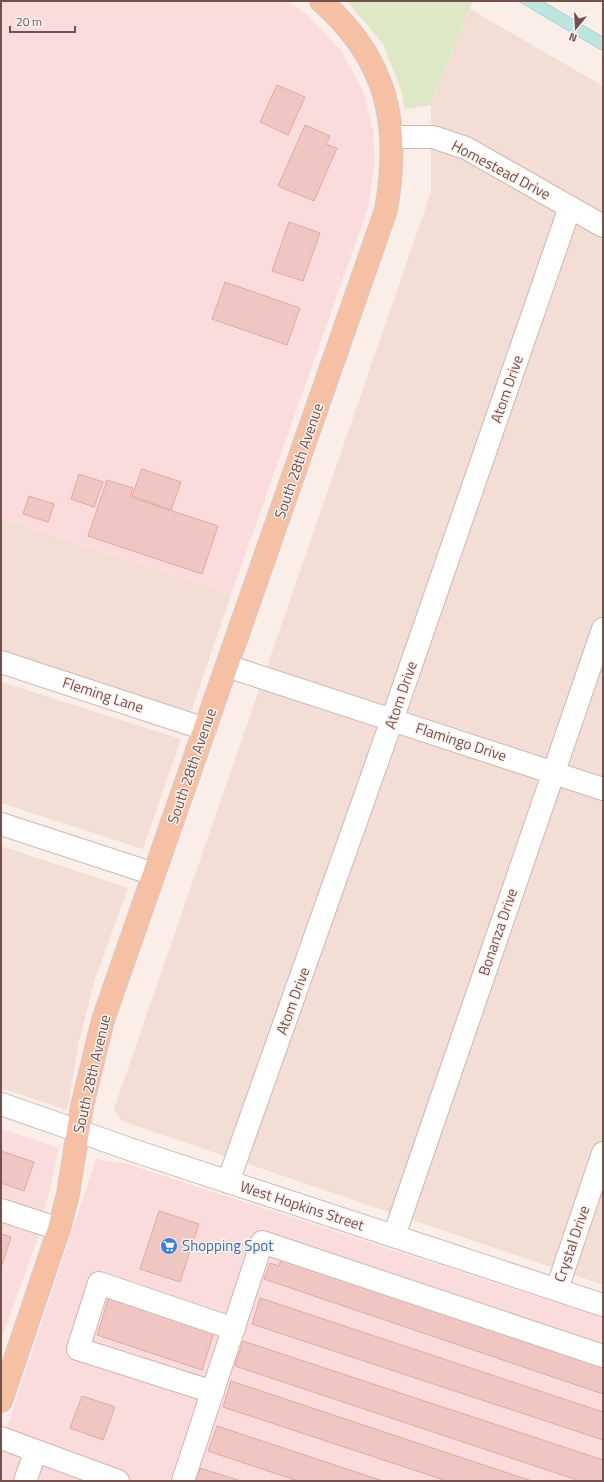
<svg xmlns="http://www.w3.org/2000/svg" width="604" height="1482" font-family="'Titillium Web',sans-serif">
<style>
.residential{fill:#f3ded6}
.commercial{fill:#fbdcdc}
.green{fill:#dee8c6}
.water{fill:#bde4df;stroke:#a3d5cf}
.building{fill:#efc6c1;stroke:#e1a8a2}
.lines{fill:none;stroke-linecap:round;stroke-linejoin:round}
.minor-casing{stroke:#cfb6b1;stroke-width:24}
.major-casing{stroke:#d5caca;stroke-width:24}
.minor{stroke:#fff;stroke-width:22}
.major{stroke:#f6c0a4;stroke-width:22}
.labels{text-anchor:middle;stroke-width:3;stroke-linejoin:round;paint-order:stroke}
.street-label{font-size:15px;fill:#74504d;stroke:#fef3ee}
.shop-label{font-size:15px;fill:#366cbe;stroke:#fef3ee;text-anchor:start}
</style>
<rect width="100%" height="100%" fill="#fbeee8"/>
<path class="residential" d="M470 9 603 86V1285L122 1121 114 1109 431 192V105Z
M1 519 231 595 191 712 1 650Z
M1 682 181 739 143 849 1 803Z
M1 846 128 888 95 979 79 1041 67 1110 1 1088Z"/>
<path class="commercial" d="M1 1H287L307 15 341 50 364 93 373 130 375 163 368 208 231 595 1 519Z
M1 1129 59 1148 50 1188 37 1240 1 1341Z
M96 1159 127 1164 603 1318V1481H1V1445Z"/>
<path class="green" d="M347 1H473L431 105 404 109 402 92 383 44Z"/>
<path class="water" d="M518 1H542L603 37V51Z"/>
<path class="building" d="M277 85 305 97 288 135 260 122Z
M305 125 330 136 326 144 337 148 314 201 278 186Z
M289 222 320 233 303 281 272 271Z
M225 282 300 308 287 345 212 319Z
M142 469 181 482 171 510 132 496Z
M79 474 103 482 94 507 71 499Z
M107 480 133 488 130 497 218 526 202 574 88 536Z
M29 496 54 504 48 522 23 514Z
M1 1151 34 1162 24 1191 1 1183Z
M159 1211 199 1224 180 1282 140 1269Z
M1 1234 11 1237 1 1268Z
M282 1257 603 1365V1394L264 1279 270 1263 279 1266Z
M110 1294 215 1329 202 1370 97 1335Z
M260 1298 603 1412V1440L252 1324Z
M243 1341 603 1460V1481H580L235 1366Z
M231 1381 532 1481H447L223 1407Z
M82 1396 115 1407 103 1440 70 1428Z
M217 1426 383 1481H298L208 1451Z
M200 1468 241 1481H196Z"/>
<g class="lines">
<g class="minor-casing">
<path id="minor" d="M392 137H433L466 148 603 226
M1 662 205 729
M227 666 603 789
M1 824 154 874
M1 1104 138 1152 603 1305
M228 1182 392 720 570 207
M1 1210 59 1229
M394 1236 603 629
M557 1289 603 1153
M213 1392 78 1349 99 1283 234 1329
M1 1438 118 1481
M25 1481 36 1451
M183 1481 262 1242 603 1356"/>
</g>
<g class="major-casing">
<path id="major" d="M1 1401 59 1229 68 1194 82 1106 103 1020 386 210C401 124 388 60 321 1"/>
</g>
<use href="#minor" class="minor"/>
<use href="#major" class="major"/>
</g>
<defs>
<g id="supermarket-disc" transform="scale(0.9)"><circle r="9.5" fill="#3f7fe0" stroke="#fef3ee"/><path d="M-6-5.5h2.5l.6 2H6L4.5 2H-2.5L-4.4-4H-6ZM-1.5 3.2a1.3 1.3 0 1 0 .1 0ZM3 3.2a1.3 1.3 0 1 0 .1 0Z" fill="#fff"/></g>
</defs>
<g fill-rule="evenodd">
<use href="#supermarket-disc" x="169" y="1246"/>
</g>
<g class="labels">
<g class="street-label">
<text transform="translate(501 170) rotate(28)" y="5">Homestead Drive</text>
<text transform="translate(507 389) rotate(-71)" y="5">Atom Drive</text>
<text transform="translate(299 461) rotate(-71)" y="5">South 28th Avenue</text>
<text transform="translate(103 695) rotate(18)" y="5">Fleming Lane</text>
<text transform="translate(401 695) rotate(-71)" y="5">Atom Drive</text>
<text transform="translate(461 742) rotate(18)" y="5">Flamingo Drive</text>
<text transform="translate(192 766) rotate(-71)" y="5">South 28th Avenue</text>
<text transform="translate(498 932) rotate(-71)" y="5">Bonanza Drive</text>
<text transform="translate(293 1001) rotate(-70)" y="5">Atom Drive</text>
<text transform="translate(92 1074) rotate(-77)" y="5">South 28th Avenue</text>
<text transform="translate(302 1206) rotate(18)" y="5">West Hopkins Street</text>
<text transform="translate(572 1244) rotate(-71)" y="5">Crystal Drive</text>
</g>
<g class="shop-label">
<text x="182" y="1251">Shopping Spot</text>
</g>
</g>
<rect width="604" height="1482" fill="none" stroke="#74504d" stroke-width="4"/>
<g transform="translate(576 28) rotate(198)" stroke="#fef3ee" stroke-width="3" paint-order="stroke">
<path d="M0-3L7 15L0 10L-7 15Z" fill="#74504d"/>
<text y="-6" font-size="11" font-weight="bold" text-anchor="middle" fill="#74504d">N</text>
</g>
<path d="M10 26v6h65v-6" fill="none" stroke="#74504d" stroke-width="2"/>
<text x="16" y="26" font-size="12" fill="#74504d" stroke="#fef3ee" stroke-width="3" paint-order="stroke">20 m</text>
</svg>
